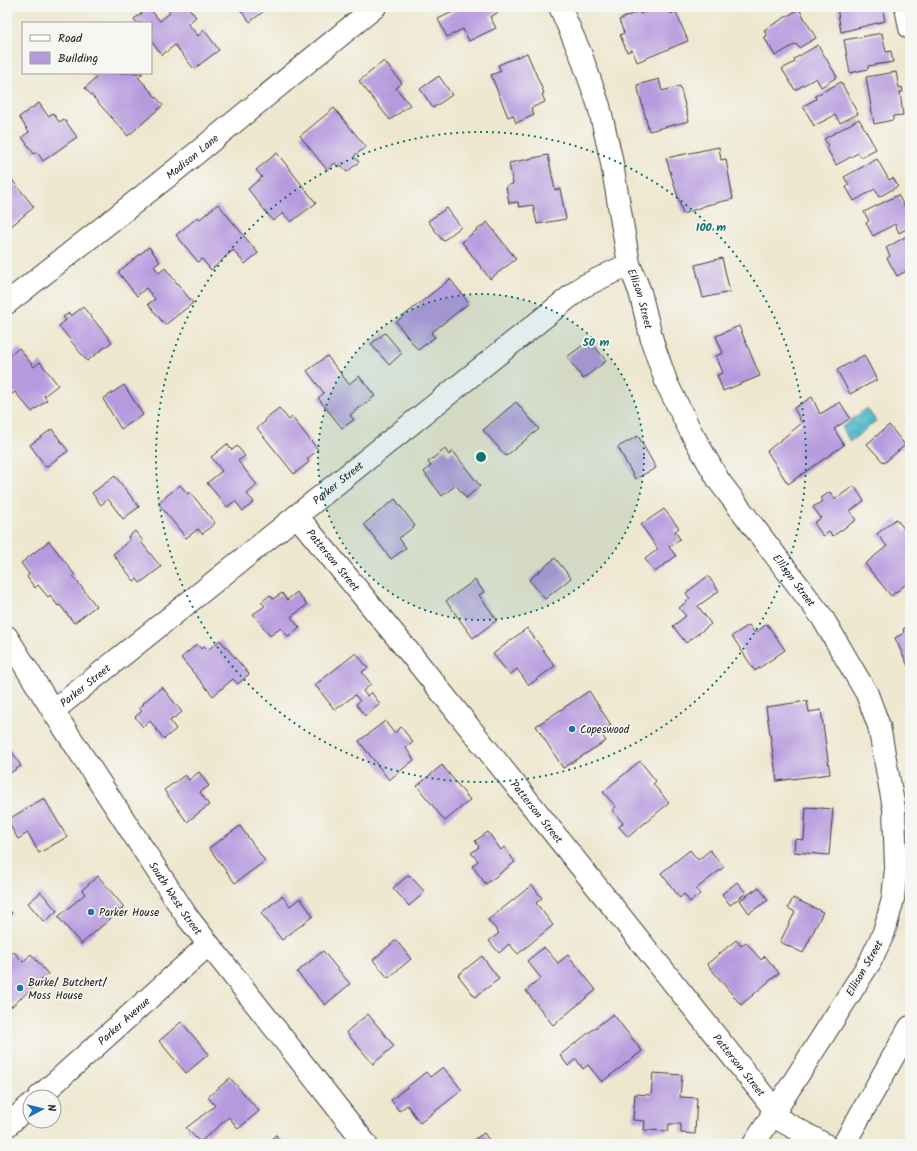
<svg xmlns="http://www.w3.org/2000/svg" width="917" height="1151" font-family="Kalam,sans-serif">
<style>
.water{fill:url(#water-waves);stroke:#346a72}
.building{fill:#b79ade}
.lines{fill:none;stroke-linecap:round;stroke-linejoin:round}
.minor-casing{stroke:#3c3a37;stroke-width:24}
.major-casing{stroke:#3c3a37;stroke-width:24}
.minor{stroke:#fff;stroke-width:22}
.major{stroke:#fff;stroke-width:22}
.ring{fill:none;stroke:#0f766e;stroke-width:2;stroke-dasharray:2 4}
.poi-dot{fill:#1f6fb2;stroke:#f6f6f2;stroke-width:1.5}
.labels{text-anchor:middle;stroke-width:3.5;stroke-linejoin:round;paint-order:stroke}
.street-label{font-size:11px;fill:#1c1c1c;stroke:#f6f6f2}
.poi-label{font-size:11px;fill:#1c1c1c;stroke:#f6f6f2;text-anchor:start}
.centre{fill:#0f766e;stroke:#f6f6f2;stroke-width:2}
.ring-label{font-size:12px;text-anchor:middle;font-weight:bold;fill:#0f766e;stroke:#f6f6f2;stroke-width:3.5;stroke-linejoin:round;paint-order:stroke}
</style>
<defs>
<pattern id="water-waves" width="16" height="10" patternUnits="userSpaceOnUse"><rect width="16" height="10" fill="#4cb8c9"/><path d="M0 5q4-4 8 0t8 0" fill="none" stroke="#3e95a2"/></pattern>
</defs>
<rect width="100%" height="100%" fill="#f6f6f2"/>
<filter id="ink" filterUnits="userSpaceOnUse"><feTurbulence type="fractalNoise" baseFrequency=".025" numOctaves="2"/><feDisplacementMap in="SourceGraphic" scale="8" xChannelSelector="R" yChannelSelector="G"/><feConvolveMatrix kernelMatrix="1 2 1 2 8 2 1 2 1" color-interpolation-filters="sRGB"/></filter>
<filter id="wash" filterUnits="userSpaceOnUse"><feTurbulence type="fractalNoise" baseFrequency=".012" numOctaves="4" result="noise"/><feDisplacementMap in="SourceGraphic" scale="16" xChannelSelector="R" yChannelSelector="G"/><feGaussianBlur stdDeviation="0.9" result="paint"/><feColorMatrix in="noise" values="0 0 0 0 0 0 0 0 0 0 0 0 0 0 0 0 0 1.4 0 .05"/><feComposite in="paint" operator="in"/></filter>
<g filter="url(#wash)">
<rect width="100%" height="100%" fill="#eee7cf"/>
<path class="water" d="M867 408 876 421 850 442 842 427Z"/>
<g id="blocks">
<path class="building" d="M166 7H188L196 17 188 24 198 36 204 30 219 50 194 69 175 45 162 55 151 41V23H137L134 19 149 8 160 21 170 13Z
M238 7H269L250 22Z
M463 7H499L501 11 490 17 496 28 469 41 463 29 447 37 438 19Z
M656 7H668L671 14 676 12 688 41 637 62 632 50 627 52 620 35 624 33 619 20 639 11 640 14Z
M837 7H882L885 21 841 32Z
M799 9 816 38 799 48 796 44 775 56 764 37 767 36 764 30Z
M882 33 886 52 891 51 893 62 868 66V69L850 73 844 40Z
M818 45 837 77 821 87 816 78 795 90 782 69 795 62 794 59Z
M527 53 544 93 542 94 545 102 531 108 534 115 516 123 513 115 508 117 491 75 501 71 498 65Z
M384 61 402 83 396 88 410 105 390 120 359 81Z
M896 72 899 88 902 87 903 92H900L903 115 893 116V120L874 124 866 77Z
M91 73H143L138 77 163 105 128 136 85 88 96 78Z
M439 76 452 95 433 108 420 89Z
M659 79 662 91 680 86 689 121 649 131 637 85Z
M841 82 858 114 840 123 835 115 814 126 803 106 816 99 815 96Z
M39 103 48 116 53 113 59 122 64 119 77 137 43 161 37 152 34 154 22 137 29 132 19 117Z
M334 108 366 147 354 156 359 162 347 172 341 165 338 167 335 163 327 170 300 136Z
M859 119 876 149 861 157 858 153 836 165 826 147 828 145 824 139Z
M719 147 721 160 726 159 733 199 707 205 683 214 666 158Z
M277 153 316 203 291 222 283 213 273 221 248 189 262 177 256 170Z
M548 155 555 190 560 189 566 219 537 224 533 205 519 207 518 202 509 203 506 186 513 184 509 163Z
M877 159 889 180 893 178 898 186 879 197 875 189 854 201 846 187 849 185 844 177Z
M9 176 34 207 9 228 7 226V178Z
M898 195 910 216V227L899 233 895 224 873 236 866 223 869 221 864 212Z
M218 204 258 253 245 264 233 250 211 270 202 259 198 262 176 235 198 217 200 219Z
M447 208 461 227 443 241 428 221Z
M487 222 516 259 490 279 462 242Z
M910 234V269L897 276 887 258 890 256 886 248Z
M149 247 160 262 154 266 159 273 165 268 193 303 165 325 148 304 155 299 146 288 137 296 118 272Z
M722 258 730 292 703 298 695 265Z
M450 279 469 303 431 333 435 337 418 350 396 322Z
M83 307 112 342 87 361 59 326 66 320 63 317 69 313 71 316Z
M739 326 760 376 723 391 717 375 723 373 716 356 723 353 716 336Z
M385 333 402 353 389 365 371 344Z
M590 340 606 361 583 379 567 357Z
M19 348 34 367 40 362 58 385 44 396 47 400 32 412 15 392 12 394 7 387V358Z
M864 355 877 380 850 394 837 370Z
M327 356 349 384 359 376 375 396 350 415 354 420 342 428 318 398 324 393 307 371Z
M124 385 143 415 121 429 103 399Z
M812 397 820 414 840 402 850 418 834 429 844 445 788 484 767 451 802 423 794 408Z
M516 402 539 429 506 456 483 430Z
M279 408 289 420 292 417 318 450 307 459 309 462 294 474 257 428 266 421 265 419Z
M889 425 905 445 884 463 867 444Z
M52 429 68 451 46 467 30 445Z
M638 436 656 468 635 479 618 447Z
M227 444 232 450 237 446 245 456 238 461 257 485 247 494 254 502 243 511 235 501 227 507 207 483 222 471 211 457Z
M445 449 449 455 453 451 480 486 466 498 456 485 442 496 424 472 431 466 428 462Z
M115 476 139 507 123 519 108 499 101 505 92 493Z
M180 485 188 494 190 492 215 523 202 534 198 529 186 538 158 503Z
M854 486 864 501 850 511 856 520 833 536 829 532 823 536 814 523 821 518 813 507 823 501 821 498 830 492 835 499Z
M395 499 415 526 399 538 406 548 391 559 364 524Z
M664 509 679 528 675 531 680 539 669 547 676 556 655 572 645 559 658 549 641 525Z
M896 519 906 531 910 527V581L891 596 865 564 887 546 877 534Z
M135 531 143 541 141 542 161 567 140 583 137 579 134 581 113 554 130 540 128 537Z
M49 541 75 575 73 576 96 606 74 623 60 605 58 606 50 595 48 597 38 585 35 588 27 577 29 574 21 563Z
M555 558 571 578 545 599 529 580Z
M708 576 719 591 698 606 711 624 686 643 673 626 686 616 679 608 690 599 686 593Z
M475 580 484 592 479 595 497 620 473 638 446 601Z
M297 592 307 605 291 617 300 628 288 637 281 628 270 636 253 614 265 606 261 602 270 595 273 599 282 593 287 600Z
M767 624 785 650 755 671 732 636 749 625 755 633Z
M910 626V665L908 666 895 638 904 633 903 629Z
M527 628 555 666 529 685 517 669 510 675 493 654Z
M220 640 249 674 238 684 233 679 213 696 181 658 197 644 201 649 204 646 208 650Z
M356 653 368 668 362 672 371 684 363 691 367 696 371 692 380 704 365 716 356 704 360 701 355 695 335 710 315 685Z
M162 687 182 712 170 721 176 729 164 739 150 721 143 727 135 717 142 711 139 708 144 704 143 703Z
M589 691 611 725 600 732 606 741 563 768 536 726Z
M807 701 809 712 821 710 830 774 777 781 766 707Z
M385 721 394 733 401 727 413 742 406 748 414 760 389 780 359 741Z
M7 744 21 766 7 775Z
M640 761 656 781 653 784 669 803 628 837 619 827 623 823 612 810 616 807 603 792Z
M442 765 470 800 445 821 417 786Z
M199 772 209 786 200 792 209 805 187 822 164 790 185 775 189 780Z
M44 798 67 837 39 853 28 833 18 839 7 820Z
M806 807 833 809 829 855 794 852 795 839 804 840Z
M240 826 265 861 235 883 209 848Z
M488 832 501 850 504 847 515 862 486 884 472 866 478 861 471 853 479 847 475 841Z
M690 850 698 860 710 850 724 867 696 889 700 894 690 902 684 894 680 898 661 873Z
M409 875 425 892 409 906 393 888Z
M98 876 124 907 81 944 58 917 85 894 82 890Z
M737 882 746 893 730 905 722 894Z
M532 885 542 898 536 903 553 925 518 954 509 944 499 953 489 941 499 933 488 920Z
M759 887 768 900 749 913 740 900Z
M41 892 57 911 44 922 28 903Z
M282 896 290 906 300 898 313 916 282 940 261 913Z
M793 898 823 912 803 953 780 942 795 912 788 908Z
M7 908 12 913 7 918Z
M396 940 411 959 388 978 373 960Z
M736 940 741 946 746 942 761 960 765 956 779 973 741 1005 707 964Z
M544 947 558 963 568 955 596 990 553 1025 526 991 541 978 527 961Z
M323 951 350 984 325 1005 297 972Z
M14 952 23 962 31 954 48 974 11 1007 7 1002V956L8 957Z
M482 956 499 979 475 997 458 975Z
M368 1014 394 1046 373 1064 346 1032Z
M613 1014 642 1051 602 1082 588 1065 583 1069 576 1059 568 1066 560 1055Z
M181 1022 209 1054 186 1073 159 1041Z
M443 1067 462 1090 420 1123 407 1105 399 1111 391 1100 426 1072 430 1077Z
M653 1073 682 1075 680 1097 697 1098 695 1134 681 1133V1124H669L668 1131 644 1130 645 1121 633 1120 635 1094 651 1095Z
M230 1078 259 1111 238 1129 229 1117 200 1142 186 1128 215 1106 208 1097Z
M484 1133 492 1144H468Z
M276 1135 283 1144H266Z"/>
</g>
</g>
<g filter="url(#ink)">
<use href="#blocks" fill-opacity="0" stroke="#3c3a37" stroke-width="1"/>
<g class="lines">
<g class="minor-casing">
<g id="minor">
<path id="s1" d="M560 7 581 55 599 106 611 158 629 264 640 292 653 344 667 384 691 432 719 481 822 617 867 694 879 726 894 808 896 868 893 899 884 932 870 962 754 1144"/>
<path d="M906 7 910 28"/>
<path id="s2" d="M7 303 177 169 375 7"/>
<path id="s3" d="M297 516 418 663 775 1110"/>
<path id="s4" d="M53 711 582 287 629 264"/>
<path id="s5" d="M39 1097 208 945"/>
<path d="M771 1115 824 1144"/>
<path d="M7 1126 30 1105"/>
<path d="M844 1144 910 1027"/>
</g>
</g>
<g class="major-casing">
<g id="major">
<path id="s6" d="M7 637 53 711 188 918 366 1144"/>
</g>
</g>
<use href="#minor" class="minor"/>
<use href="#major" class="major"/>
</g>
</g>
<circle cx="481" cy="457" r="163" fill="#0f766e" fill-opacity=".12"/>
<g class="ring">
<circle cx="481" cy="457" r="163"/>
<circle cx="481" cy="457" r="325"/>
</g>
<g class="poi-dot">
<circle cx="572" cy="729" r="4"/>
<circle cx="91" cy="912" r="4"/>
<circle cx="20" cy="988" r="4"/>
</g>
<g class="labels">
<g class="street-label">
<text dy="4" stroke="none"><textPath href="#s2" startOffset="236">Madison Lane</textPath></text>
<text dy="4" stroke="none"><textPath href="#s1" startOffset="304">Ellison Street</textPath></text>
<text dy="4" stroke="none"><textPath href="#s4" startOffset="365">Parker Street</textPath></text>
<text dy="4" stroke="none"><textPath href="#s3" startOffset="57">Patterson Street</textPath></text>
<text dy="4" stroke="none"><textPath href="#s1" startOffset="628">Ellison Street</textPath></text>
<text dy="4" stroke="none"><textPath href="#s4" startOffset="41">Parker Street</textPath></text>
<text dy="4" stroke="none"><textPath href="#s3" startOffset="381">Patterson Street</textPath></text>
<text dy="4" stroke="none"><textPath href="#s6" startOffset="311">South West Street</textPath></text>
<text transform="translate(864 968) rotate(-60)" y="4">Ellison Street</text>
<text dy="4" stroke="none"><textPath href="#s5" startOffset="114">Parker Avenue</textPath></text>
<text dy="4" stroke="none"><textPath href="#s3" startOffset="705">Patterson Street</textPath></text>
</g>
<g class="poi-label">
<text x="580" y="733">Copeswood</text>
<text x="99" y="916">Parker House</text>
<text x="28" y="986">Burke/ Butchert/<tspan x="28" dy="13">Moss House</tspan></text>
</g>
</g>
<circle cx="481" cy="457" r="6" class="centre"/>
<g class="ring-label">
<text x="711" y="231">100 m</text>
<text x="596" y="346">50 m</text>
</g>
<rect width="917" height="1151" fill="none" stroke="#f6f6f2" stroke-width="24"/>
<rect x="22" y="22" width="130" height="52" fill="#f6f6f2" stroke="#9f9f9c"/>
<rect x="30" y="35" width="20" height="6" fill="#ffffff" stroke="#9f9f9c"/>
<text x="58" y="42" font-size="12" fill="#1c1c1c">Road</text>
<rect x="30" y="52" width="20" height="12" fill="#b79ade" stroke="#9f9f9c"/>
<text x="58" y="62" font-size="12" fill="#1c1c1c">Building</text>
<g transform="translate(42 1109) rotate(83)"><circle r="19" fill="#f6f6f2" stroke="#9f9f9c"/>
<path d="M0-3L7 15L0 10L-7 15Z" fill="#1f6fb2"/>
<text y="-6" font-size="11" font-weight="bold" text-anchor="middle" fill="#1c1c1c">N</text>
</g>
</svg>
